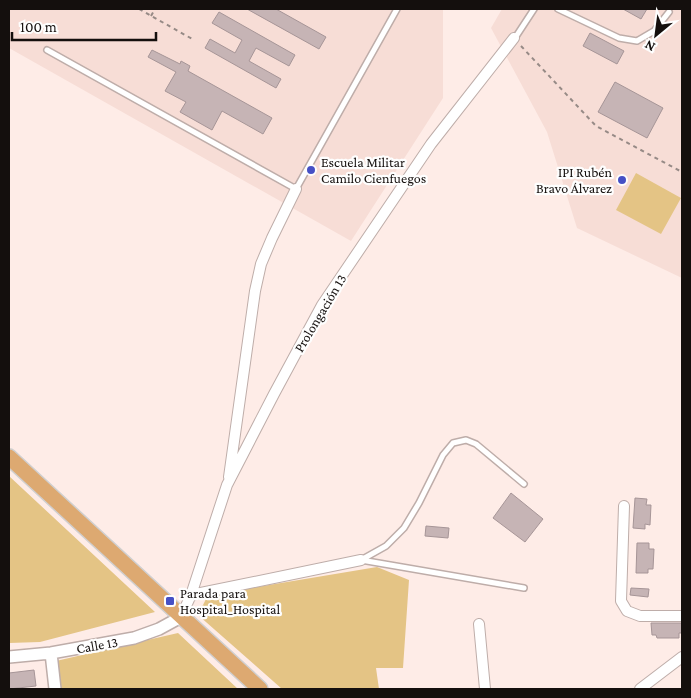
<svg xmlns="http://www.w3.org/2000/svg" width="691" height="698" font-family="'Crimson Pro',serif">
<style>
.built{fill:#f7ddd6}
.green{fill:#e4c485}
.building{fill:#c6b4b5;stroke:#a69597}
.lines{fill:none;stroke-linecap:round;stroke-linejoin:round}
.service-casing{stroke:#beada9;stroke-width:8}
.minor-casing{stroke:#beada9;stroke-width:12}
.tertiary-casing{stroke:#beada9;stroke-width:14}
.primary-casing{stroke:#d0cfcf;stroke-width:18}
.path{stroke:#968a86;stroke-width:2;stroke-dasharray:4 4;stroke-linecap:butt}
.service{stroke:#fff;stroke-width:5}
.minor{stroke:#fff;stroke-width:10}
.tertiary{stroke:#fff;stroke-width:11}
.primary{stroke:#dda971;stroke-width:15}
.poi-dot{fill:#4650c5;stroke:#fefefe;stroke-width:2}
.labels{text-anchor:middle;stroke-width:4.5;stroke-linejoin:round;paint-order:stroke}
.poi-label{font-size:14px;fill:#140f0d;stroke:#fefefe;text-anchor:start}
.street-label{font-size:14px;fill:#140f0d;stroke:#fefefe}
</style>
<rect width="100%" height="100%" fill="#feece7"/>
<path class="built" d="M9 9H443V98L351 241 9 48Z
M502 9H682V278L577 228 547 132 491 28Z"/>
<path class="green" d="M636 173 681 198 661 234 616 210Z
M9 476 155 612 40 642 9 643Z
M377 567 409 580 403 668H376L379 689H282L198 615 208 595Z
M178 633 238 689H60L56 661Z"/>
<path class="building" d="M247 9H276L326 37 319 49Z
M623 9H647L641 19Z
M219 12 295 55 289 66 256 48 249 61 281 79 276 88 205 48 210 39 235 53 242 40 212 23Z
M590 33 624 51 617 64 583 46Z
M152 50 180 64 181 61 190 66 188 71 272 118 263 134 222 111 212 130 180 112 186 102 165 91 176 72 148 57Z
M615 82 663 108 647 138 598 112Z
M511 493 543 519 525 542 493 518Z
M635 498 647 499 646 505H651L650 525 645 524V529L633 528Z
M426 526 449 528 448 538 425 536Z
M637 543H649V549H654L653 569H648V573H636Z
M631 588 649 589 648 597 630 595Z
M651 623H682V633H679V638H657L656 635H652Z
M34 670 36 686 9 689V673Z"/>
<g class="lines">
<g class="service-casing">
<path id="service" d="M558 9 619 38 637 41 654 31 669 12
M515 38 534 9
M47 50 296 189 397 9
M361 560 386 546 404 528 419 503 443 455 453 443 466 440 476 444 524 484
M361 560 524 588"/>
</g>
<g class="minor-casing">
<path id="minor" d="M229 477 255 291 261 264 272 238 296 189
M624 506 621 601 627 611 640 616H682
M191 595 361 560
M181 617 191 595 227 485 274 394 322 305 431 144 514 38
M479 624 485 689
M640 689 682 657"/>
</g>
<g class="tertiary-casing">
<path id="tertiary" d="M51 653 55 689
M9 657 51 653 134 638 159 629 181 617"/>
</g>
<g class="primary-casing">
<path id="primary" d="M9 457 260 689"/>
</g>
<path class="path" d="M139 9 194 40
M151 16 155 9
M521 46 596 126 682 172"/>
<use href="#service" class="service"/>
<use href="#minor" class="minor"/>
<use href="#tertiary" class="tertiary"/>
<use href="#primary" class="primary"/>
</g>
<g class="poi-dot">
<circle cx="311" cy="170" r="5"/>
<circle cx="622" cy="180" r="5"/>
<rect x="165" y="596" width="10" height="10" rx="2.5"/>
</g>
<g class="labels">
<g class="poi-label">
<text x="321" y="167">Escuela Militar<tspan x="321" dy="16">Camilo Cienfuegos</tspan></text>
<text x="612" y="177" text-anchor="end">IPI Rubén<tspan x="612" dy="16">Bravo Álvarez</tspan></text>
<text x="180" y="598">Parada para<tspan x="180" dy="16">Hospital_Hospital</tspan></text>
</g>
<g class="street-label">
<text transform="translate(320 313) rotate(-59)" y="5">Prolongación 13</text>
<text transform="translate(97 645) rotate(-10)" y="5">Calle 13</text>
</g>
</g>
<rect width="691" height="698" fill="none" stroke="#140f0d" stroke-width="20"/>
<g transform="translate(656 35) rotate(209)" stroke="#fefefe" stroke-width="4" paint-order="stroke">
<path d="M0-4L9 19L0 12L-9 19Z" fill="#140f0d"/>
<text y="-8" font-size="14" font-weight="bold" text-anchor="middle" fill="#140f0d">N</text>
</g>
<path d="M12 32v8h144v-8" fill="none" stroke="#140f0d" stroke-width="2.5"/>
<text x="20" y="32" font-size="15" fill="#140f0d" stroke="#fefefe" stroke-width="4" paint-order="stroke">100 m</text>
</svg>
